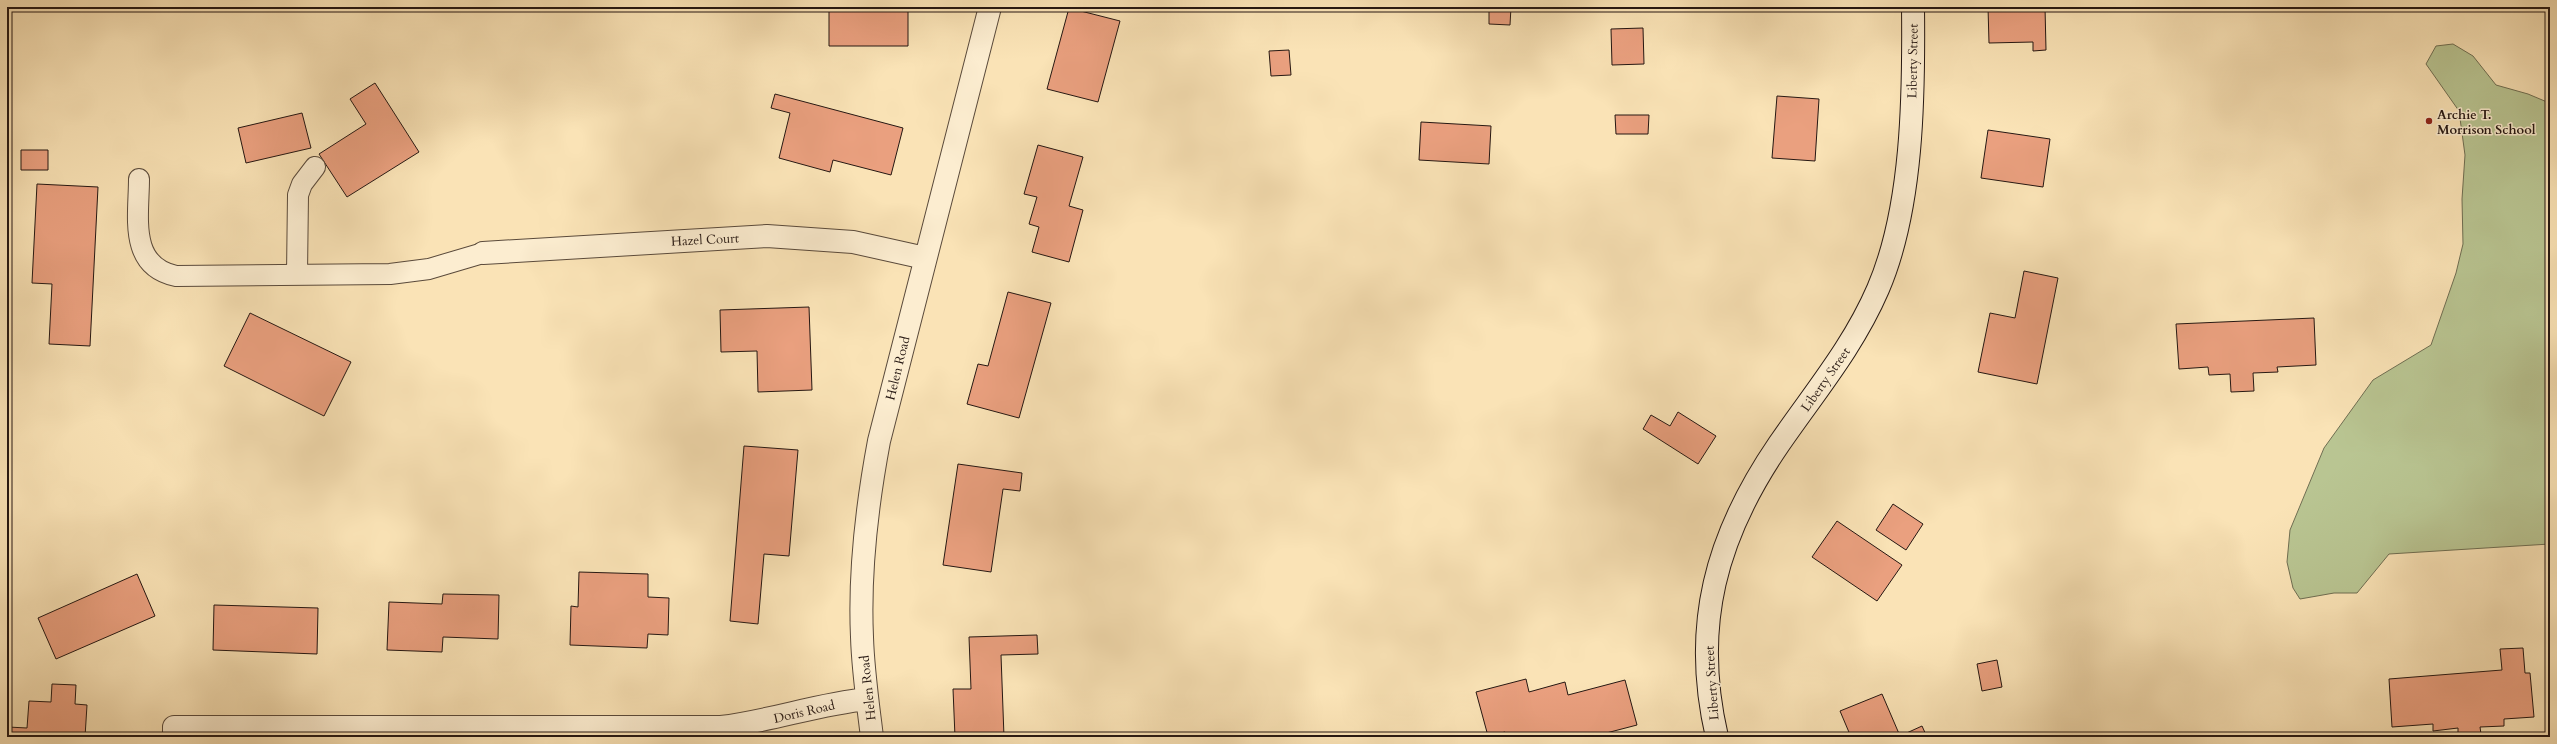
<svg xmlns="http://www.w3.org/2000/svg" width="2557" height="744" font-family="Cardo,serif">
<style>
.green{fill:#b9c592;stroke:#6f6e52}
.building{fill:#eaa07f;stroke:#251712}
.lines{fill:none;stroke-linecap:round;stroke-linejoin:round}
.service-casing{stroke:#5a4a3b;stroke-width:22}
.minor-casing{stroke:#5a4a3b;stroke-width:24}
.secondary-casing{stroke:#251712;stroke-width:24}
.service{stroke:#fcedd0;stroke-width:20}
.minor{stroke:#fcedd0;stroke-width:22}
.secondary{stroke:#fcedd0;stroke-width:22}
.poi-dot{fill:#8f2418;stroke:#fcedd0;stroke-width:1.5}
.labels{text-anchor:middle;stroke-width:3;stroke-linejoin:round;paint-order:stroke}
.street-label{font-size:13px;fill:#251712;stroke:#fcedd0}
.poi-label{font-size:13px;font-weight:bold;fill:#251712;stroke:#fcedd0;text-anchor:start}
</style>
<rect width="100%" height="100%" fill="#fae3b6"/>
<filter id="stains"><feTurbulence type="fractalNoise" baseFrequency=".005" numOctaves="4"/><feColorMatrix values="0 0 0 0 .2 0 0 0 0 .09 0 0 0 0 .02 0 0 0 .5 -.17"/></filter>
<radialGradient id="worn" r=".72"><stop offset=".6" stop-color="#630" stop-opacity="0"/><stop offset="1" stop-color="#630" stop-opacity=".3"/></radialGradient>
<path class="green" d="M2453 44 2473 56 2496 85 2528 94 2547 102 2550 108V544L2389 554 2357 593H2334L2300 599 2293 588 2287 562 2290 530 2324 448 2373 380 2431 345 2456 273 2463 244 2462 199 2465 155 2459 111 2426 64 2436 46Z"/>
<path class="building" d="M829 7H908V46H829Z
M1489 7H1511L1510 25 1489 24Z
M1640 7H1690V8L1640 9Z
M1781 7H1837V11Z
M1988 7H2045L2046 50 2033 51V42L1989 43Z
M2054 7H2098V9L2054 10Z
M1069 8 1120 21 1098 102 1047 89Z
M1643 28 1644 64 1612 65 1611 29Z
M1289 50 1291 75 1271 76 1269 51Z
M375 83 419 152 347 197 319 154 366 124 350 99Z
M775 94 903 128 891 175 833 160 830 172 779 158 790 113 771 108Z
M1777 96 1819 99 1815 161 1772 158Z
M302 113 311 148 246 163 238 128Z
M1615 115H1649L1648 134H1616Z
M1421 122 1491 126 1489 164 1419 160Z
M1988 130 2050 139 2043 187 1981 178Z
M1038 145 1083 157 1069 206 1083 210 1069 262 1032 252 1039 227 1029 224 1037 197 1024 194Z
M21 150H48V170H21Z
M37 184 98 187 90 346 49 344 52 284 32 283Z
M2024 271 2058 278 2037 384 1978 372 1990 313 2015 318Z
M1008 292 1051 303 1019 418 967 404 978 364 988 366Z
M809 307 812 390 758 392 757 351 721 352 720 310Z
M250 313 351 362 324 416 224 366Z
M2314 318 2316 365 2277 367 2278 372 2253 373 2254 391 2231 392 2230 374 2209 375 2208 367 2179 369 2176 324Z
M1678 412 1716 436 1698 464 1643 429 1651 415 1670 426Z
M744 446 798 450 789 556 764 554 758 624 730 621Z
M958 464 1022 473 1020 491 1003 489 991 572 943 565Z
M1893 504 1923 524 1906 550 1876 530Z
M1837 521 1902 565 1877 601 1812 557Z
M579 572 648 574V597L669 598 668 635 648 634 647 648 570 645 571 606 578 607Z
M137 574 155 616 56 659 38 618Z
M443 594 499 595 498 639 443 637 442 652 387 650 389 602 442 604Z
M214 605 318 608 317 654 213 650Z
M1037 635 1038 654 1001 655 1004 737H955L953 689H971L969 637Z
M2523 648 2525 673H2530L2534 717 2504 719V726L2480 727 2481 734 2458 736V728L2433 731V724L2392 727 2389 679 2502 670 2500 649Z
M1997 660 2002 687 1982 691 1977 664Z
M1526 679 1529 692 1565 682 1568 695 1625 680 1637 725 1591 737H1507L1505 732 1488 736 1476 692Z
M52 684 76 685 75 704 87 705 85 737H7L8 727 27 728 29 701 51 702Z
M1882 694 1900 736 1922 726 1927 737H1851L1840 711Z"/>
<g class="lines">
<g class="service-casing">
<path id="service" d="M139 179C139 216 128 266 176 276L390 274 429 269 483 253
M297 274 298 195 302 184 315 167"/>
</g>
<g class="minor-casing">
<path id="minor" d="M483 253 767 236 853 242 925 258
M174 737V727H721C771 721 818 704 867 699
M872 737C868 704 863 671 862 637 859 571 867 505 879 441L990 7"/>
</g>
<g class="secondary-casing">
<path id="secondary" d="M1717 737C1691 626 1716 536 1779 444 1814 393 1853 347 1878 289 1913 208 1914 95 1913 7"/>
</g>
<use href="#service" class="service"/>
<use href="#minor" class="minor"/>
<use href="#secondary" class="secondary"/>
</g>
<circle class="poi-dot" cx="2429" cy="121" r="4"/>
<g class="labels">
<g class="street-label">
<text transform="translate(1912 61) rotate(-89)" y="5">Liberty Street</text>
<text transform="translate(705 239) rotate(-3)" y="5">Hazel Court</text>
<text transform="translate(897 368) rotate(-76)" y="5">Helen Road</text>
<text transform="translate(1825 379) rotate(-55)" y="5">Liberty Street</text>
<text transform="translate(1711 683) rotate(-94)" y="5">Liberty Street</text>
<text transform="translate(867 688) rotate(-96)" y="5">Helen Road</text>
<text transform="translate(804 711) rotate(-13)" y="5">Doris Road</text>
</g>
<g class="poi-label">
<text x="2437" y="119">Archie T.<tspan x="2437" dy="15">Morrison School</tspan></text>
</g>
</g>
<rect width="2557" height="744" fill="none" stroke="#fae3b6" stroke-width="24"/>
<rect x="8" y="8" width="2541" height="728" fill="none" stroke="#251712" stroke-width="2"/>
<rect x="12" y="12" width="2533" height="720" fill="none" stroke="#251712"/>
<rect width="100%" height="100%" filter="url(#stains)"/>
<rect width="100%" height="100%" fill="url(#worn)"/>
</svg>
